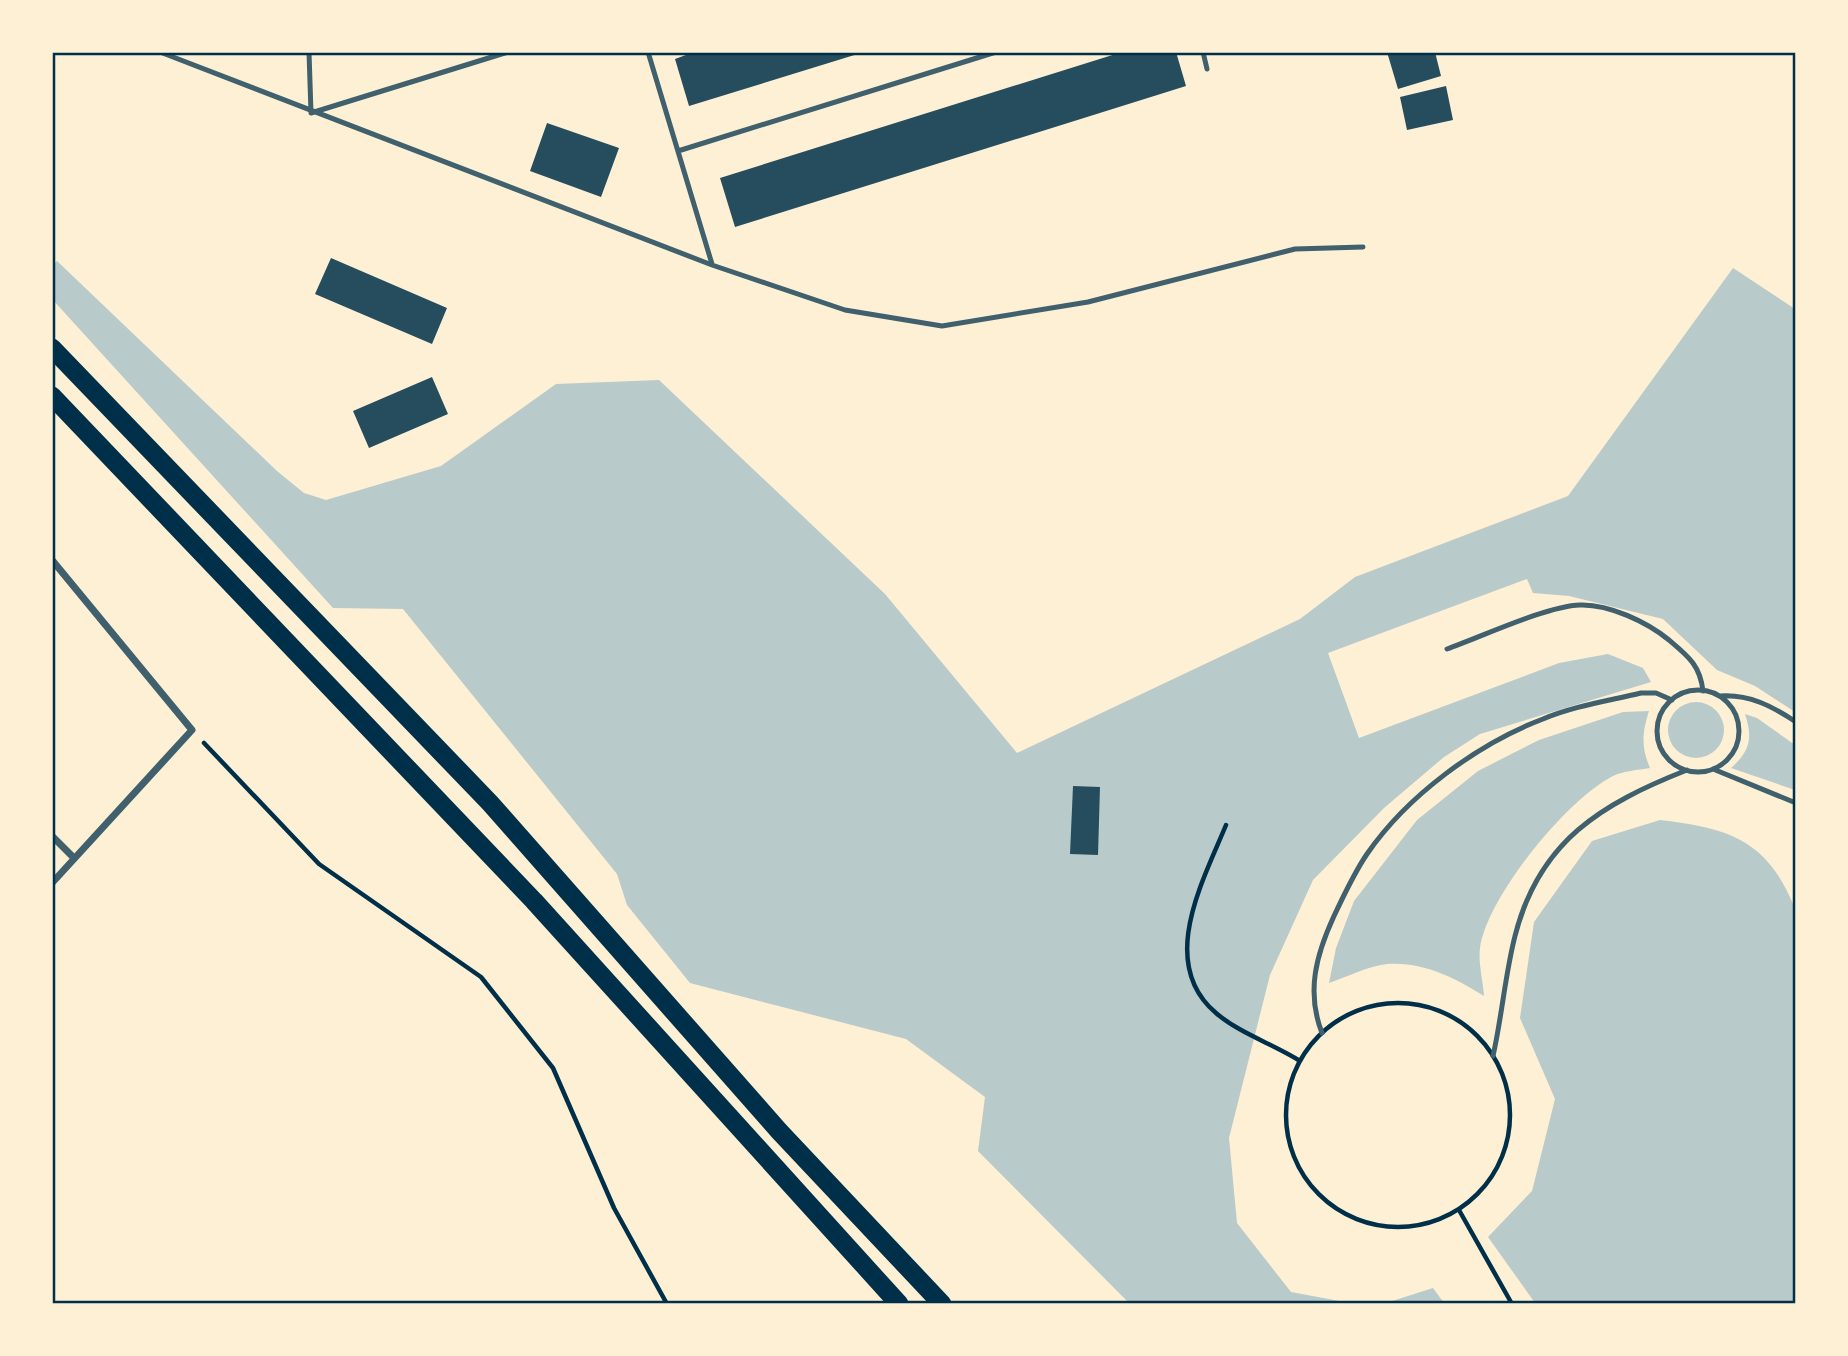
<svg xmlns="http://www.w3.org/2000/svg" width="1848" height="1356" font-family="'Exo 2',sans-serif">
<style>
.green{fill:#b9caca}
.building{fill:#264d5e}
.lines{fill:none;stroke-linecap:round;stroke-linejoin:round}
.path{stroke:#003049;stroke-width:4.5}
.service{stroke:#3f606c;stroke-width:5}
.minor{stroke:#3f606c;stroke-width:7}
.trunk{stroke:#003049;stroke-width:19}
.neatline{fill:none;stroke:#003049;stroke-width:2.5}
</style>
<rect width="100%" height="100%" fill="#fdf0d5"/>
<path class="green" d="M57 261 277 471 304 493 326 500 441 466 556 384 659 380 885 594 1017 753 1300 619 1355 577 1568 496 1733 268 1795 309V712L1755 686 1717 670 1663 619 1569 596 1533 593 1527 579 1328 653 1359 738 1559 663 1608 654 1643 668 1651 682 1480 734 1444 757 1384 808 1313 880 1270 975 1229 1138 1237 1223 1291 1292 1350 1303H1129L978 1151 985 1097 906 1039 690 983 627 905 617 874 403 609 333 608 53 300 52 265Z
M1668 730a28 28 0 1 1 56 0a28 28 0 1 1-56 0Z
M1649 711C1642 733 1641 747 1650 768 1638 770 1623 771 1613 776 1567 799 1487 897 1480 948 1478 963 1483 981 1484 996 1456 978 1422 961 1387 964 1368 966 1347 977 1329 983L1336 948 1354 901 1417 820 1478 771 1539 740 1623 712Z
M1745 714 1757 718 1795 745V790L1731 768C1750 751 1753 738 1745 714Z
M1660 820C1729 828 1768 840 1795 909V1303H1535L1488 1237 1532 1191 1555 1099 1520 1018 1534 922 1592 841Z
M1433 1288 1444 1303H1386Z"/>
<path class="building" d="M694 52H861V53L689 106 675 59Z
M1122 52H1176L1186 86 735 227 720 178Z
M1387 52H1435L1441 76 1398 89Z
M1446 86 1453 120 1407 130 1400 97Z
M547 123 619 148 601 197 530 171Z
M331 258 447 308 432 344 315 294Z
M432 377 448 414 369 448 353 411Z
M1073 786 1100 787 1098 855 1070 854Z"/>
<g class="lines">
<path class="path" d="M204 743 319 864 481 977 553 1068 614 1208 667 1304
M1226 825C1203 881 1157 963 1216 1013 1239 1033 1273 1044 1300 1061
M1286 1115a112 112 0 1 1 224 0a112 112 0 1 1-224 0Z
M1459 1210 1512 1304"/>
<path class="service" d="M160 52 712 265 845 310 942 326 1088 302 1295 249 1363 247
M309 52 311 113
M648 52 712 264
M1203 52 1207 69
M311 113 508 52
M678 151 996 52
M1447 649C1481 637 1547 606 1580 605 1609 604 1647 622 1669 640 1688 656 1700 665 1703 691
M1657 731a41 41 0 1 1 82 0a41 41 0 1 1-82 0Z
M1720 696C1749 694 1772 706 1796 722
M1713 769 1796 803
M1322 1033C1306 992 1316 955 1334 916 1344 895 1354 873 1367 854 1407 796 1477 744 1543 719 1574 706 1608 701 1641 693H1656L1672 700
M1493 1056C1502 1016 1505 975 1515 936 1539 841 1601 804 1687 770"/>
<path class="minor" d="M52 560 192 730 52 883
M52 836 74 858"/>
<path class="trunk" d="M52 348 490 803 779 1131 942 1304
M52 396 534 901 899 1304"/>
</g>
<rect width="1848" height="1356" fill="none" stroke="#fdf0d5" stroke-width="108"/>
<rect x="54" y="54" width="1740" height="1248" class="neatline"/>
</svg>
